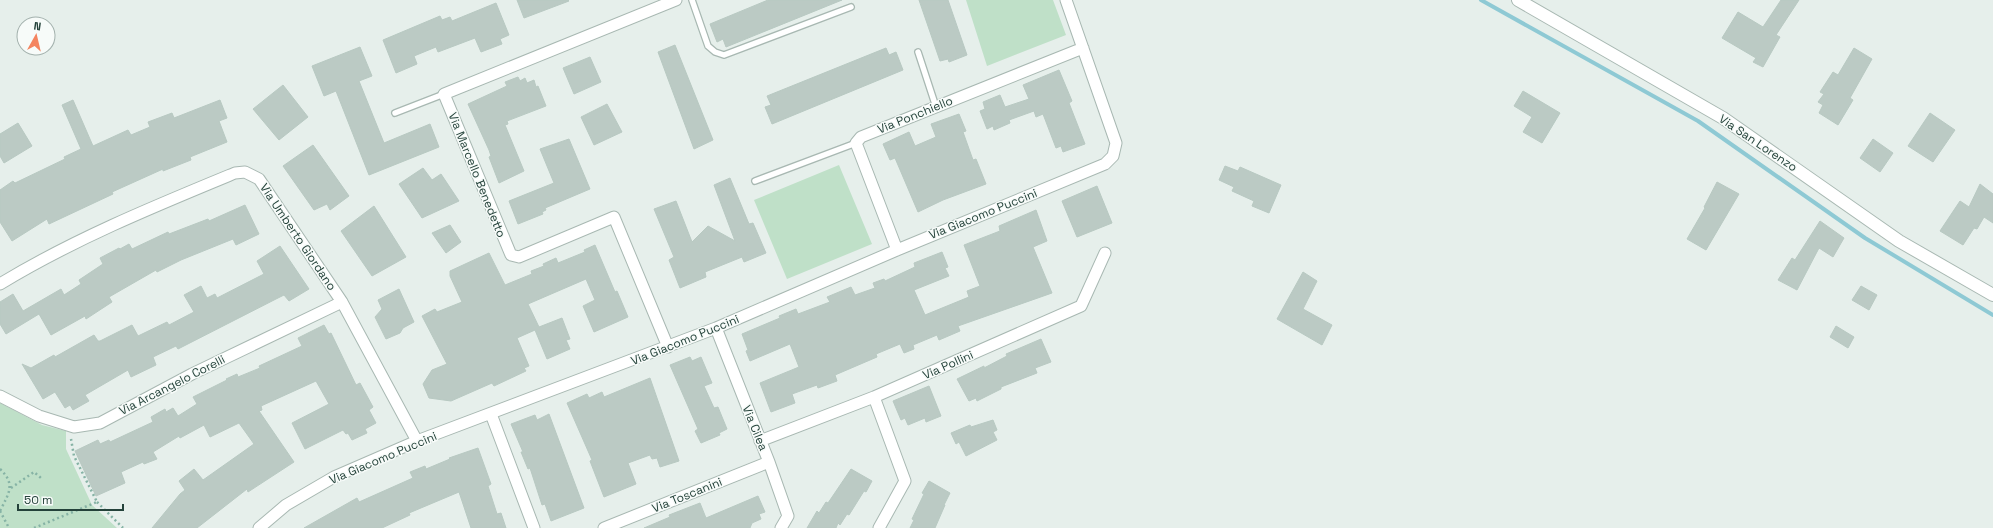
<svg xmlns="http://www.w3.org/2000/svg" width="1993" height="528" font-family="'Space Grotesk',sans-serif">
<style>
.green{fill:#bfe0c8}
.lines{fill:none;stroke-linecap:round;stroke-linejoin:round}
.stream{stroke:#8ec9d4;stroke-width:4}
.building{fill:#bbcac4;stroke:#b8c9c2}
.service-casing{stroke:#a8b8b2;stroke-width:8}
.minor-casing{stroke:#a8b8b2;stroke-width:13}
.tertiary-casing{stroke:#a8b8b2;stroke-width:14}
.path{stroke:#86b3a5;stroke-width:2.5;stroke-dasharray:2 3;stroke-linecap:butt}
.service{stroke:#fff;stroke-width:5.5}
.minor{stroke:#fff;stroke-width:11}
.tertiary{stroke:#fff;stroke-width:12}
.labels{text-anchor:middle;stroke-width:3;stroke-linejoin:round;paint-order:stroke}
.street-label{font-size:12px;fill:#24423a;stroke:#f7fbf9}
</style>
<rect width="100%" height="100%" fill="#e6efeb"/>
<path class="green" d="M966 0H1053L1066 35 987 66Z
M839 165 872 244 787 279 754 200Z
M0 403 42 425 66 431V449L92 505 117 528H0Z"/>
<g class="lines">
<path class="stream" d="M1481 0 1698 121 1865 238 1993 315"/>
</g>
<path class="building" d="M517 0H568L569 1 524 18Z
M768 0H842L726 47 723 39 717 42 710 24Z
M919 0H948L967 55 949 62 948 59 940 61Z
M1781 0H1799L1776 35 1780 37 1763 67 1753 62 1756 58 1722 38 1738 12 1763 27Z
M496 3 509 35 500 39 502 44 481 52 475 38 438 52 436 47 414 56 417 64 396 73 383 40 440 16 442 20 450 17 452 21Z
M675 45 713 140 694 149 658 52Z
M360 47 372 76 359 81 384 143 430 124 439 147 369 175 336 91 324 96 312 66Z
M886 48 889 55 896 52 903 70 772 124 765 107 771 105 767 96Z
M1854 48 1872 59 1850 98 1853 100 1838 125 1819 113 1823 105 1818 102 1824 94 1820 92 1833 72 1838 75Z
M590 57 601 82 574 94 563 68Z
M1059 70 1072 101 1069 103 1085 144 1063 152 1061 146 1056 148 1043 114 1036 117 1034 111 1009 120 1010 123 994 130 993 126 987 129 980 111 985 109 983 102 1000 95 1005 107 1029 99 1023 85Z
M518 77 520 81 525 78 527 83 534 80 536 87 538 86 546 106 507 121 508 124 505 125 524 171 499 183 489 157 491 156 489 150 468 104 507 86 505 82Z
M283 85 308 117 279 140 253 109Z
M1523 91 1560 113 1542 143 1523 132 1532 117 1514 106Z
M73 100 93 146 128 130 131 135 150 127 148 122 172 113 174 118 220 100 227 118 219 121 227 142 190 157 191 160 163 171V169L112 192 113 194 49 224 47 219 12 241 0 222V190L13 181 15 183 65 159 64 157 81 149 62 105Z
M607 104 622 132 594 145 581 117Z
M1930 113 1955 130 1933 162 1908 146Z
M959 114 966 131 963 132 973 160 976 159 986 184 943 200 918 212 895 158 890 160 883 144 909 132 915 146 936 137 931 124Z
M18 123 32 146 4 163 0 156V134Z
M569 139 590 189 545 208 546 210 542 212 543 214 518 224 509 201 554 183 540 149Z
M1873 139 1893 153 1880 172 1860 158Z
M313 145 349 196 330 210 327 204 314 210 283 166Z
M1225 166 1238 171 1240 167 1281 185 1269 213 1252 206 1254 201 1232 191 1234 187 1219 180Z
M423 168 432 180 441 174 459 201 422 218 399 184Z
M730 178 749 224 753 223 766 253 744 262 742 257 705 272 706 277 680 288 669 260 674 257 654 209 676 201 692 242 708 226 735 241 714 185Z
M1717 182 1739 194 1706 250 1687 239 1705 208 1704 207Z
M1980 184 1993 194V223L1984 217 1977 229 1974 228 1963 245 1940 231 1960 201 1969 207Z
M1097 186 1112 223 1077 237 1062 201Z
M245 205 259 234 236 245 233 239 181 260 157 272 156 270 109 297 112 302 86 319 85 316 51 335 39 314 6 334 0 324V302L13 294 23 311 61 289 64 295 81 284 79 280 103 264 100 258 119 248 120 249 129 244 132 249 168 232 169 234 208 219 209 221Z
M374 206 406 257 372 276 341 231Z
M1036 210 1047 241 1033 247 1052 293 958 326 960 331 939 340 937 335 913 345 914 349 904 353 900 344 876 354 877 357 835 375 837 381 818 388 817 385 792 394 795 403 771 412 760 383 799 367 790 344 750 361 746 351 748 350 742 334 780 318 779 316 796 309 798 314 830 302 827 297 851 287 855 295 875 288 873 283 884 279 885 281 915 267 914 263 942 252 948 267 945 268 949 276 914 290 925 315 969 297 967 291 980 286 964 245 1000 231 999 226Z
M1820 221 1844 238 1833 257 1819 248 1797 290 1778 280 1792 258 1795 260Z
M450 225 461 242 446 253 432 233Z
M595 245 615 292 617 291 628 317 594 332 583 306 595 300 586 279 528 304 539 327 562 318 570 339 566 340 570 349 547 359 535 330 517 338 529 366 524 368 526 371 494 386 492 383 451 401 429 398 423 384 432 370 447 364 422 316 435 309 437 312 462 302 450 276V271L489 253 505 285 532 274 531 271 544 266 543 264 556 258 558 263 585 252 584 250Z
M280 246 309 289 289 301 284 295 276 299 178 349 176 346 153 357 156 365 131 377 128 370 85 395 89 401 73 410 70 405 65 408 55 392 43 399 22 364 31 368 54 355 55 357 94 335 98 341H100L132 325 138 336 167 322 169 325 194 312 184 295 201 286 207 298 215 294 217 298 264 274 257 261Z
M1303 272 1317 281 1303 309 1332 325 1322 345 1277 319Z
M1861 286 1877 295 1869 310 1852 300Z
M399 289 414 322 403 328 400 333 386 339 375 317 382 309 378 300Z
M324 325 329 334 331 333 356 385 360 383 373 407 369 410 376 423 365 429 367 433 352 440 348 433 346 434 343 430 305 449 292 423 329 404 316 381 261 406 262 410 259 411 294 462 248 492 247 489 197 528H152L180 494 185 490 179 481 194 469 203 480 254 444 239 423 210 437 204 425 180 438 179 436 153 452 157 459 144 464 143 462 121 472 125 483 96 496 75 451 98 440 100 444 109 440 110 442 153 422 151 417 165 409 166 412 173 408 178 416 197 404 193 397 227 380 226 379 237 374 238 377 260 368 259 366 302 346 298 338Z
M1836 326 1854 337 1848 348 1830 337Z
M1041 339 1051 362 1035 368 1037 373 1001 387V389L977 401 976 398 969 401 957 379 984 366V368L1007 356 1006 354Z
M690 357 692 361 701 357 712 383 704 386 714 408 718 407 727 429 719 433 720 435 701 443 695 431 698 429 670 365Z
M650 378 679 461 660 467 657 458 652 459 650 455 628 463 636 484 604 497 590 461 592 460 567 403 587 394 589 398 602 392 604 397Z
M929 386 941 416 926 422 925 418 908 425 905 418 901 420 893 401Z
M549 414 584 508 551 521 545 504 542 505 530 468 528 469 521 452H523L511 424 535 415 537 420Z
M993 420 997 430 993 432 997 440 966 456 959 442 956 444 951 433 970 425 971 427Z
M478 448 491 484 488 486 497 514 501 513 506 528H471L459 492 409 513 410 515 382 528H304L357 498 359 502 413 478 410 472 425 466 426 469 450 459 449 458Z
M851 469 872 481 866 492 864 491 849 515 847 514 840 525 838 523 836 528H807L817 511 819 513 826 502 828 503Z
M929 481 950 493 944 505H945L935 528H910L914 520 912 519 924 494 922 493Z
M758 496 765 512 759 514 761 519 752 523 750 528H644L670 517 669 515 700 503 706 518Z"/>
<g class="lines">
<g class="service-casing">
<path id="service" d="M692 0 708 46 715 52 724 55 851 7
M918 52 936 107
M395 113 444 94
M755 181 856 143"/>
</g>
<g class="minor-casing">
<path id="minor" d="M897 250 856 143 861 137 1083 48
M0 284C74 239 155 206 235 173L245 172 259 179 342 302 417 441
M716 328 769 462 788 516 781 528
M668 347 614 217 519 257 511 255 444 94 676 0
M0 396 39 416 74 427 100 423 192 374 342 302
M874 397 905 481 879 528
M491 414 534 528
M760 441 874 397 1081 306 1105 253
M259 528 286 505 334 477 417 441 716 328 897 250 1105 164 1113 156 1116 143 1066 0
M604 528 769 462"/>
</g>
<g class="tertiary-casing">
<path id="tertiary" d="M1518 0 1723 118 1899 241 1993 295"/>
</g>
<path class="path" d="M0 469C16 484 9 493 0 511
M11 488 34 472 41 478
M97 502 123 528
M0 511 9 528
M34 528 97 502 74 456 71 439"/>
<use href="#service" class="service"/>
<use href="#minor" class="minor"/>
<use href="#tertiary" class="tertiary"/>
</g>
<g class="labels">
<g class="street-label">
<text transform="translate(915 115) rotate(-22)" y="4">Via Ponchiello</text>
<text transform="translate(1758 143) rotate(34)" y="4">Via San Lorenzo</text>
<text transform="translate(477 175) rotate(68)" y="4">Via Marcello Benedetto</text>
<text transform="translate(983 214) rotate(-22)" y="4">Via Giacomo Puccini</text>
<text transform="translate(298 237) rotate(56)" y="4">Via Umberto Giordano</text>
<text transform="translate(685 340) rotate(-22)" y="4">Via Giacomo Puccini</text>
<text transform="translate(948 365) rotate(-24)" y="4">Via Pollini</text>
<text transform="translate(172 385) rotate(-27)" y="4">Via Arcangelo Corelli</text>
<text transform="translate(755 428) rotate(68)" y="4">Via Cilea</text>
<text transform="translate(383 458) rotate(-23)" y="4">Via Giacomo Puccini</text>
<text transform="translate(687 495) rotate(-22)" y="4">Via Toscanini</text>
</g>
</g>
<g transform="translate(36 36) rotate(8)"><circle r="19" fill="#f7fbf9" stroke="#a3b1ad"/>
<path d="M0-3L7 15L0 10L-7 15Z" fill="#f4845f"/>
<text y="-6" font-size="11" font-weight="bold" text-anchor="middle" fill="#24423a">N</text>
</g>
<path d="M18 504v6h105v-6" fill="none" stroke="#24423a" stroke-width="2"/>
<text x="24" y="504" font-size="12" fill="#24423a" stroke="#f7fbf9" stroke-width="3" paint-order="stroke">50 m</text>
</svg>
